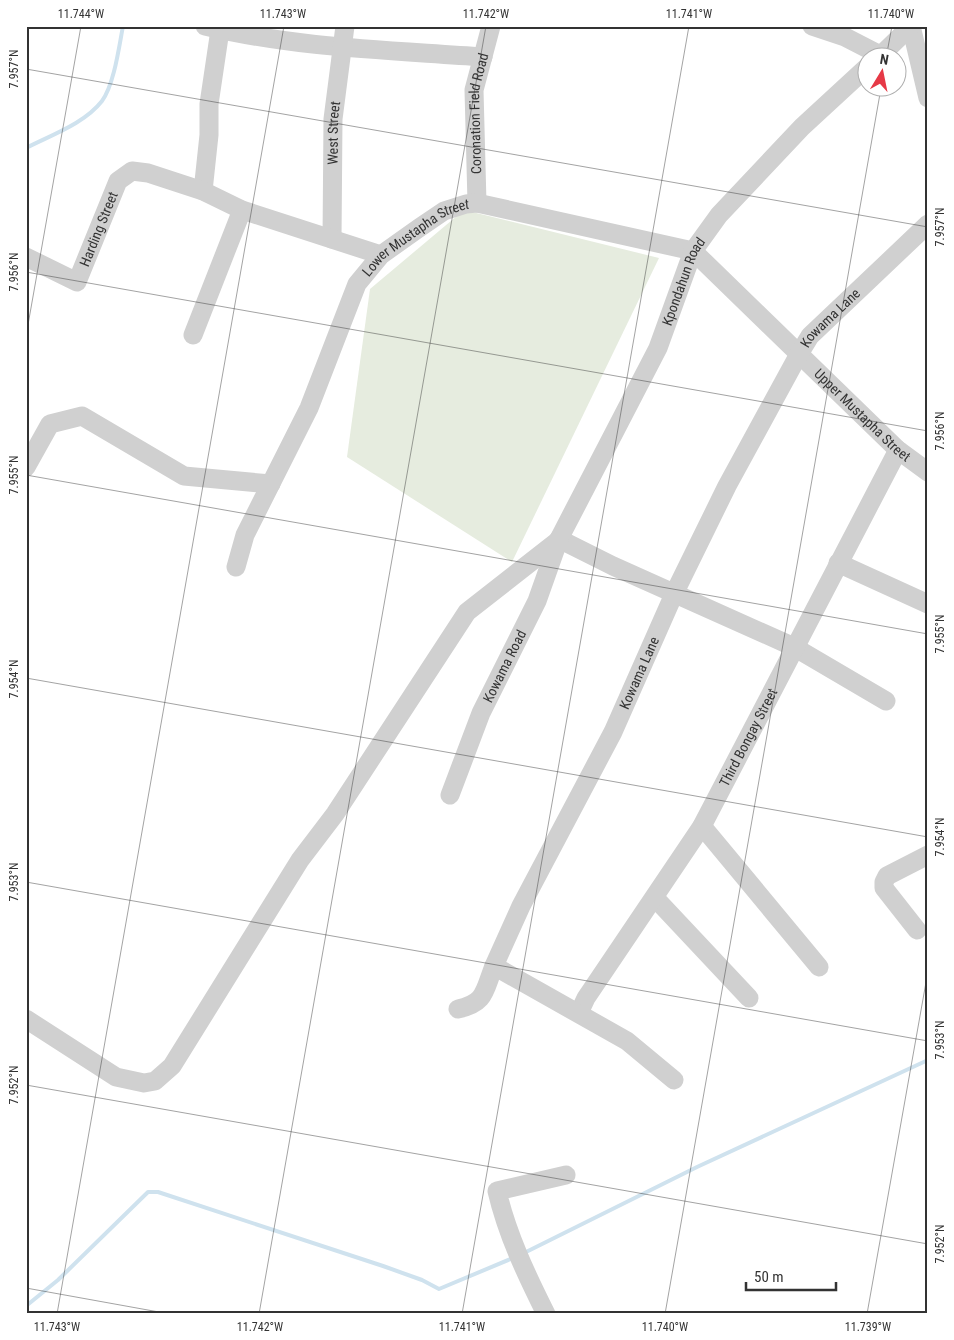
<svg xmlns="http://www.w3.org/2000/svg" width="954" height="1340" font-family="'Roboto Condensed',sans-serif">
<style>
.pitch{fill:#e6ecdf}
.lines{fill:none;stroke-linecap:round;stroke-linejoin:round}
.stream{stroke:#cfe2ee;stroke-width:4}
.minor{stroke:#d0d0d0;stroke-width:19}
.ticks{fill:none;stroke:#333;stroke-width:1;stroke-opacity:0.45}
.labels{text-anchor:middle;stroke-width:5;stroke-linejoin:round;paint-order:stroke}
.street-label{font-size:14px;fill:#333;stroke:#fff}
.neatline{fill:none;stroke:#333;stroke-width:2}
.ticks-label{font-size:12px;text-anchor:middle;fill:#333}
</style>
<rect width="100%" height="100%" fill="#fff"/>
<path class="pitch" d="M464 210 659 258 512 562 347 457 370 289Z"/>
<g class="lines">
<path class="stream" d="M26 148C51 135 84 124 102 101 114 85 119 47 123 26
M524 1253 697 1167 928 1060
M26 1306 58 1280 148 1192H158L383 1266 422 1280 439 1289 513 1258"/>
<g class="minor">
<path d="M205 26C296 48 390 50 483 57"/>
<path d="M812 26 845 37 880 55"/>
<path d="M911 26 928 98"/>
<path d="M878 58 911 26"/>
<path d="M203 191 209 135V104L220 30"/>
<path id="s1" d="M477 203 474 90 491 26"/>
<path id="s2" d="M332 239 333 119 345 26"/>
<path id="s3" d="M693 251 898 450 928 472"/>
<path id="s4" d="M26 257 77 282 118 181 132 171 148 173 203 191 242 210 381 255"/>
<path d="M193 335 242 210"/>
<path d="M26 467 50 424 82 416 184 476 271 484"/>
<path d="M559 539 613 566 794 647 886 701"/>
<path d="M838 563 928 604"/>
<path id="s5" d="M236 567 245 535 309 408 357 284 381 255 419 228 444 211 466 204 477 203 693 251"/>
<path id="s6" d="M450 795 481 713 537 601 559 539 658 348 693 251 719 215 802 127 866 68"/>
<path d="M702 826 819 967"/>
<path d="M656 899 749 998"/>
<path d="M917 930 884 888V882L887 876 928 855"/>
<path d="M458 1009C486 1003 484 991 494 966"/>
<path id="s7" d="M579 1013 586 998 702 826 898 450"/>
<path d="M26 1019 116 1077 144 1083 155 1081 172 1066 300 860 335 814 467 612 559 540"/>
<path id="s8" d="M674 1080 627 1041 494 966 521 906 613 732 674 594 727 486 799 354 810 336 928 224"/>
<path d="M546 1314C526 1274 507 1234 497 1191L566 1175"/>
</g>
</g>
<path class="ticks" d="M886 58 892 26M26 69 928 227M26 272 928 431M26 336 81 26M26 475 928 634M26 678 928 837M26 882 928 1041M26 1085 928 1244M26 1288 170 1314M57 1314 284 26M259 1314 486 26M462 1314 689 26M665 1314 881 88M867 1314 928 971"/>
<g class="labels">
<g class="street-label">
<text dy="5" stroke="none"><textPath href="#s1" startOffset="90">Coronation Field Road</textPath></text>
<text dy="5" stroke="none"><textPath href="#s2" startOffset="106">West Street</textPath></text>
<text dy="5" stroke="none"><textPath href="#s4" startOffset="114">Harding Street</textPath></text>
<text dy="5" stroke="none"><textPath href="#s5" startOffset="385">Lower Mustapha Street</textPath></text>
<text dy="5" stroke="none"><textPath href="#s6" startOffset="565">Kpondahun Road</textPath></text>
<text dy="5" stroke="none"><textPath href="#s8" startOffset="946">Kowama Lane</textPath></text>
<text dy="5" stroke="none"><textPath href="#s3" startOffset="236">Upper Mustapha Street</textPath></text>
<text dy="5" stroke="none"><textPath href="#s6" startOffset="140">Kowama Road</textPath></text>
<text dy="5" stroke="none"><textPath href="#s8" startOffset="541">Kowama Lane</textPath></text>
<text dy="5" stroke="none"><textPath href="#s7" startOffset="324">Third Bongay Street</textPath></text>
</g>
</g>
<rect width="954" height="1340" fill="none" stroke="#ffffff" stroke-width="55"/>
<g transform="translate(882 72) rotate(10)"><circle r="24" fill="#ffffff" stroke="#adadad"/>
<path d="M0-4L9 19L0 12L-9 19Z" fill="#e63946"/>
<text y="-8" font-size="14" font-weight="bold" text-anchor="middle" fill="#333333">N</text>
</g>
<path d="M746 1282v8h90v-8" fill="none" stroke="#333333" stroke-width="2.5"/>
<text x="754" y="1282" font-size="15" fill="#333333" stroke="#ffffff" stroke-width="4" paint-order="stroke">50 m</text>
<rect x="28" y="28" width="898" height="1284" class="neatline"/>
<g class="ticks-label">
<text x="81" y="18">11.744°W</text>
<text x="283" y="18">11.743°W</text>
<text x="486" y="18">11.742°W</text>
<text x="689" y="18">11.741°W</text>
<text x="891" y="18">11.740°W</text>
<text transform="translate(14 69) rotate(-90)" y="4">7.957°N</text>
<text transform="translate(940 227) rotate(-90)" y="4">7.957°N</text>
<text transform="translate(14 272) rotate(-90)" y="4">7.956°N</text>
<text transform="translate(940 431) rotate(-90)" y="4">7.956°N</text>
<text transform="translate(14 475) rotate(-90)" y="4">7.955°N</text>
<text transform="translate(940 634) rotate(-90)" y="4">7.955°N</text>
<text transform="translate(14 679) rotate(-90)" y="4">7.954°N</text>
<text transform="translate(940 837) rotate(-90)" y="4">7.954°N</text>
<text transform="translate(14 882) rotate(-90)" y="4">7.953°N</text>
<text transform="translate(940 1040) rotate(-90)" y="4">7.953°N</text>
<text transform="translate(14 1085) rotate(-90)" y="4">7.952°N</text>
<text transform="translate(940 1244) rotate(-90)" y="4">7.952°N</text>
<text x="57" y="1331">11.743°W</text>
<text x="260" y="1331">11.742°W</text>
<text x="462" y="1331">11.741°W</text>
<text x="665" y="1331">11.740°W</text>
<text x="868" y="1331">11.739°W</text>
</g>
</svg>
